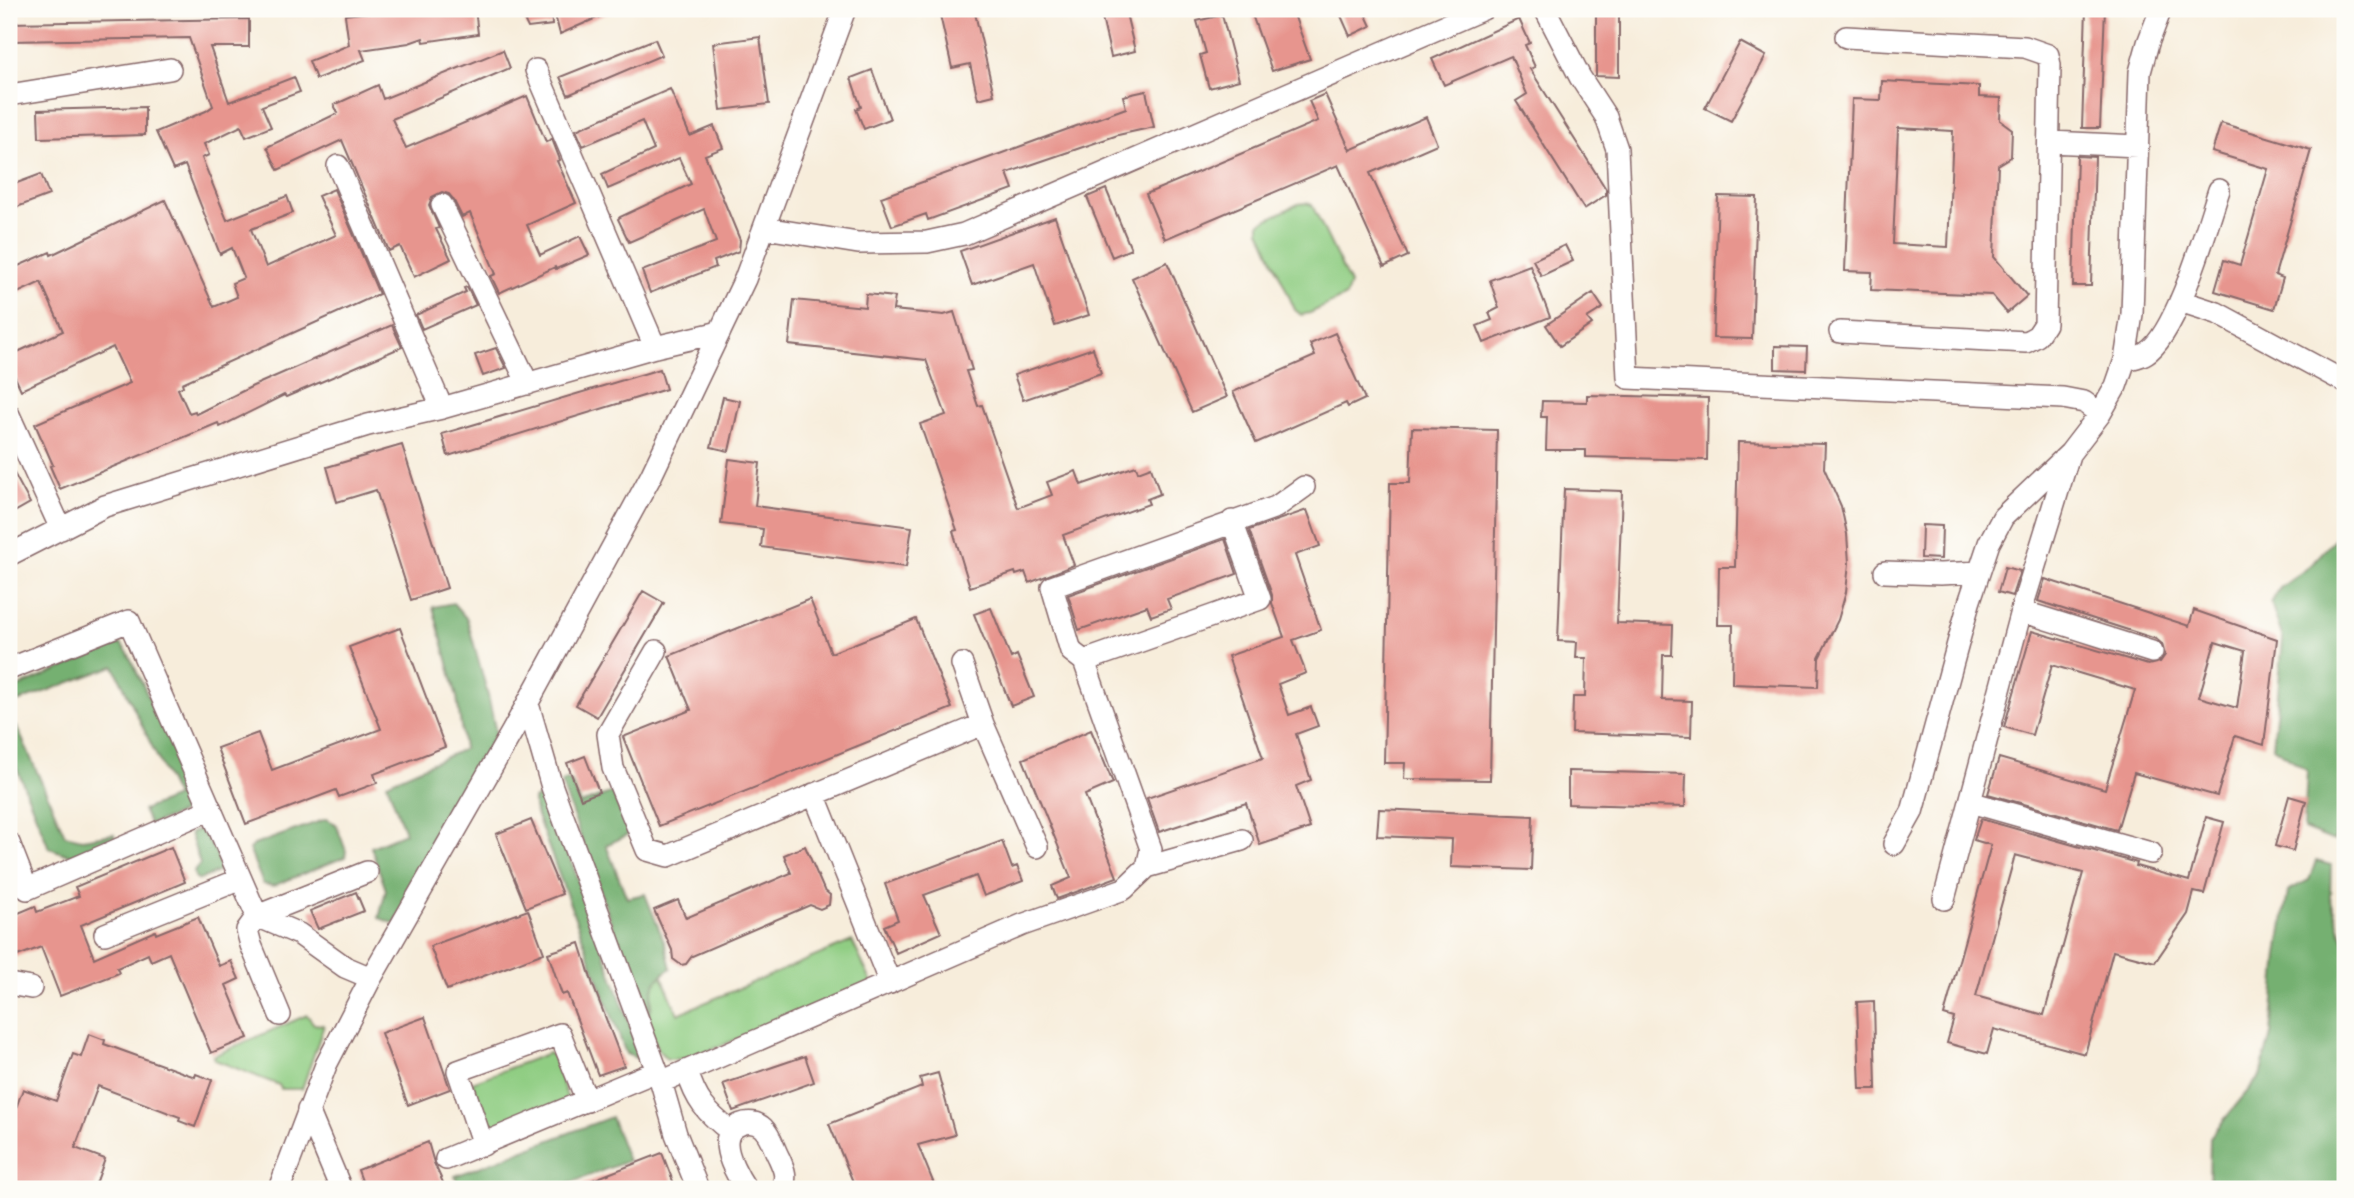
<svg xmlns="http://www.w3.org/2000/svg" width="2354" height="1198" font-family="'Architects Daughter',sans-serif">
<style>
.green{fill:#90cd83;stroke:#6d7657;stroke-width:2}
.forest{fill:#74b071;stroke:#5f684e;stroke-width:2}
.building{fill:#e7958e;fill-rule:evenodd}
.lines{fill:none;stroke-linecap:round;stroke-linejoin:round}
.minor-casing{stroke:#876769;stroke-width:24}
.path{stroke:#876769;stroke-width:3.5;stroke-dasharray:5 5;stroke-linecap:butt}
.minor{stroke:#fff;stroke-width:21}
</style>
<rect width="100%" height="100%" fill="#fdfcf7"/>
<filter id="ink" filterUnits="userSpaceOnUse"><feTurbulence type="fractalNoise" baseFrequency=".0143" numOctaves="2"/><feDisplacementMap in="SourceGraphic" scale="14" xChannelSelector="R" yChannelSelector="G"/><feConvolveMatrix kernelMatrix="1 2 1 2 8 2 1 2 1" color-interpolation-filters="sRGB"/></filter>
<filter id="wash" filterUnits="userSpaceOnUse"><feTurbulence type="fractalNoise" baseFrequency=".00686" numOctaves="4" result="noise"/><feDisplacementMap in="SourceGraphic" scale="28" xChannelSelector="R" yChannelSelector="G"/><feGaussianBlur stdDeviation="1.57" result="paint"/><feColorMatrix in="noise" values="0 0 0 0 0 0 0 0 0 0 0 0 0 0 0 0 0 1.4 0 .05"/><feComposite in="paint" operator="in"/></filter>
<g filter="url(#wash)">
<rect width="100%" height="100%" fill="#f7eddb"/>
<path class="green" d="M1307 203 1312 205 1350 284 1346 296 1310 313 1301 315 1295 310 1260 230V223L1298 204Z
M852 941 872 983 689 1059H667L658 1050 647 1023 652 1005V989L661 974 678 1014Z
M307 1015 314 1024 324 1025 302 1089H281L279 1085 215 1060 213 1056Z
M549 1053 553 1056 568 1100 491 1130 487 1126 472 1082Z"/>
<path class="forest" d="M2345 528V798L2334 841 2304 829 2307 770 2273 747 2283 639 2271 603 2280 588 2309 567Z
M453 603 467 619 488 695 496 733 395 924 379 918 386 890 371 847 405 833 387 783 464 749 457 697 433 607Z
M121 644 128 653 197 801V807L150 825 143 810 176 797 114 666 9 705V691L116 645Z
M9 720 17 727 65 835 82 839 114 834 115 841 71 856 49 848 9 749Z
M567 780 571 782 581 804 612 792 630 834 606 845 627 898 645 894 665 944 671 968C646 984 654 997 647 1023L561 782Z
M542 794 550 802 641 1056 636 1058 626 1054 534 808V799Z
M326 819 336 824 346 851 345 857 273 886 263 884 249 849 254 845Z
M200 829 216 853 220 871 199 880 195 877 194 871 200 864 190 833Z
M2316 861 2331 865 2330 897 2345 945V1189H2209L2210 1137 2260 1076 2271 1034 2278 954 2288 891 2309 880Z
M611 1117 628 1161 554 1189H460L455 1176Z"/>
<g id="blocks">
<path class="building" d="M393 9H475L478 34 424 42 423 38 409 43 361 50 365 60 316 79 309 61 349 45 345 15Z
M519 9H551L552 25 528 28Z
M570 9H617L560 34 555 15Z
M957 9H974L994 95 978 99 970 64 952 68 940 15 958 11Z
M1100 9H1125L1135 51 1111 57Z
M1250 9H1292L1310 59 1272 71Z
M1338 9H1363L1371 26 1350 36Z
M1596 9H1619V77L1596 76Z
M2086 9H2105L2100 128H2082Z
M1222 15 1239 80 1209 88 1200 55 1206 53 1197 21Z
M249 19V47H210L229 102 294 77 300 92 262 106 271 127 246 137 241 126 204 144 209 155 202 158 227 220 287 196 293 213 251 229 266 267 336 235 318 196 334 189 379 294 182 383 183 386 178 389 189 413 195 411 196 414 253 386 392 325 402 347 286 397 284 395 220 427 218 423 60 489 50 466 53 465 35 424 130 383 113 347 21 390 9 364V356L63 331 41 282 9 297V270L50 252 51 255 165 200 214 307 237 297 232 283 244 278 232 248 220 254 185 165 173 170 156 132 206 111 213 106 189 38 9 41V23Z
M1519 19 1530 43 1525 45 1535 67 1530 69 1606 189V195L1584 209 1516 101 1527 94 1511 56 1444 85 1432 59Z
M760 37 769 104 721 110 713 43Z
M655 39 662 55 568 95 560 77Z
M1740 42 1766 56 1731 121 1705 108Z
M503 50 510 68 392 119 406 148 527 96 546 142 552 139 560 160 557 161 576 203 527 225 540 255 580 236 589 255 556 269 555 267 499 293 491 276 496 274 470 213 462 217 453 199 449 194 442 192 432 197 429 205 439 228 436 229 451 259 414 277 400 246 389 251 342 140 278 170 267 147 338 113 334 105 378 85 383 99Z
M872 70 890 119 864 129 856 109 861 107 851 78Z
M1882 81 1979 86V97L2001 98 2000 120 2012 129 2011 157 1998 165 1994 257 2027 296 2007 313 1992 295 1871 290 1872 272 1845 271 1852 99 1881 100ZM1898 128 1953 131 1948 247 1893 244Z
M670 89 690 136 714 126 723 148 705 155 740 240 739 251 714 261 716 267 650 293 642 271 716 242 704 209 629 242 618 219 620 217 691 184 679 158 608 189 602 174 654 150 642 121 583 146 576 130Z
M1146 91 1154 127 1118 135 1007 173 1013 189 928 220 926 214 892 226 881 197 1126 108 1123 96Z
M1325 94 1350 150 1426 117 1437 144 1370 173 1408 256 1384 267 1338 165 1165 239 1146 194 1318 121 1309 101Z
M145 107V135L39 138 38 110Z
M2221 123 2311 150 2275 275 2283 278 2274 309 2215 291 2224 260 2240 265 2268 169 2212 152Z
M2077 156 2095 157 2091 286H2073Z
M41 174 49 195 9 210V186Z
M1106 189 1131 249 1112 257 1087 197Z
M1718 196 1757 197 1752 339 1713 338Z
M1055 217 1089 315 1055 326 1034 263 972 285 960 251Z
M1565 245 1573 261 1541 276 1533 260Z
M1167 262 1227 397 1192 412 1132 278Z
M1530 265 1550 317 1484 343 1477 326 1492 320 1489 313 1499 308 1490 280Z
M467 287 476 305 422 329 416 315 466 292 464 288Z
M1593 293 1603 308 1587 318 1592 324 1560 346 1546 325Z
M866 294 895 297 893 310 944 315 954 312 972 370 966 371 978 406 982 405 1018 508 1052 495 1047 482 1076 471 1081 485 1136 466 1138 472 1151 467 1160 494 1147 499 1149 504 1063 535 1074 565 1029 583 1025 572 1016 575 1015 572 970 587 953 531 957 530 920 424 946 415 926 360 789 345 794 300 865 307Z
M1335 333 1365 399 1348 407 1346 403 1256 443 1233 392 1315 356 1310 344Z
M1775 346 1807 347 1806 370 1775 369Z
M496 348 506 368 483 376 475 355Z
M1093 348 1101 373 1023 400 1014 375Z
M660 369 666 389 448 456 442 434Z
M1587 395 1708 398 1707 460 1586 457V450H1546L1547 417H1541L1542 401 1587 402Z
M723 397 740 401 729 451 711 447Z
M1412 428 1497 430 1490 780 1404 779 1405 763H1384L1390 483H1410Z
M1738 442 1825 444 1824 468 1841 506 1847 534 1849 563 1846 592 1838 620 1819 658 1818 687 1732 684 1733 625H1718L1719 567H1735Z
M402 445 447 588 411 600 376 490 337 502 327 467Z
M729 459 760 463 755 506 912 527 906 567 761 547 763 529 721 524Z
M9 464 30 503 9 515Z
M1564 489 1622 491 1617 623 1673 625 1672 655H1663L1662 700 1692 701 1691 737 1572 733 1573 697H1585L1586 658H1576L1577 642 1558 641Z
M1307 510 1320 546 1295 555 1321 630 1293 640 1306 673 1278 684 1289 715 1311 707 1318 726 1296 734 1311 780 1296 786 1310 828 1260 845 1246 803 1159 832 1147 798 1263 758 1228 656 1284 637 1272 603V595L1249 530Z
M1922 525 1942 526 1941 559 1921 558Z
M1225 539 1237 574 1167 599 1171 609 1151 616 1147 606 1079 630 1068 595Z
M2005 567 2020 571 2012 596 1998 592Z
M2045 579 2189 626 2194 610 2277 639 2264 745 2235 736 2217 796 2134 773 2117 830 1988 794 1999 758 2105 789 2135 690 2052 665 2032 735 2004 727 2032 631 2148 665 2160 662 2165 655 2162 644 2156 639 2038 601ZM2215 642 2245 651 2237 708 2199 697Z
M643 591 664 603 597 717 576 705Z
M810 599 831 653 916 619 952 708 659 826 623 737 691 710 669 656Z
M991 608 1011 658 1017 655 1034 697 1011 706 974 614Z
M400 628 445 747 374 774 377 783 339 797 336 790 246 824 217 748 258 733 272 770 381 729 349 647Z
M1091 730 1113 783 1085 795 1117 877 1057 899 1052 886 1071 878 1023 759Z
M585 756 599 792 581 799 567 763Z
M1568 771 1686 774 1685 807 1568 804Z
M2289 796 2306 801 2293 851 2275 846Z
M1379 809 1533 816 1531 870 1451 867 1452 839 1377 836Z
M2206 817 2224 822 2204 894 2194 892 2188 914 2155 962 2113 951 2085 1054 1994 1029 1987 1054 1947 1043 1954 1018 1944 1015 1991 845 1974 840 1981 819 2137 863 2136 866 2189 881ZM2015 855 2083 873 2044 1015 1976 996Z
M531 820 562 894 526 908 496 834Z
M1002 841 1012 868 1017 866 1023 881 984 896 976 876 924 895 941 933 896 953 884 926 898 920 885 884Z
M805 846 824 890 830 895 829 905 820 909 810 905 692 956 686 964 681 965 673 959 672 950 654 910 678 900 686 918 791 873 784 855Z
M171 847 185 882 81 925 94 958 155 931 156 934 198 917 219 966 231 961 239 979 226 985 248 1038 211 1053 169 953 151 961 148 954 117 968 119 973 60 996 41 947 15 957 12 951 9 952V917L35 906 37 912 79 896 75 887Z
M356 892 364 911 318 929 310 911Z
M528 910 544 953 447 990 430 946Z
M580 943 593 985 624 1066 598 1075 567 993 562 995 548 953Z
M1874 1001 1876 1089H1860L1857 1002Z
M425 1017 450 1089 408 1105 381 1033Z
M89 1034 105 1040 104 1044 195 1077 196 1074 212 1080 195 1127 179 1121 180 1117 98 1086 75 1148 105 1159 94 1189H9V1127L23 1089 56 1101 73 1054 81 1057Z
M805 1056 814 1082 733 1111 723 1084Z
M938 1073 955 1135 918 1145 936 1189H856L829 1124 922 1087 920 1078Z
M428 1142 434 1163 446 1189H365L358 1170Z
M662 1153 676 1189H572V1188Z"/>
</g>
</g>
<g filter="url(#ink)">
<use href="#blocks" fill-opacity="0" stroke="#876769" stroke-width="2"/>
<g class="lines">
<g class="minor-casing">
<path id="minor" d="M1545 9 1580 77 1606 117 1617 149 1628 378 2063 398 2084 402 2100 414
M536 70 655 347
M9 95 170 69
M2050 142 2138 146
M338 166 442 408
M442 205 528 384
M765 228 858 243 927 242 964 234 1483 9
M2180 301 2217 313 2345 382
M1840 332 2026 342 2037 336 2045 324 2050 65 2048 55 2025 47 1846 37
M2125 360C2132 358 2140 357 2146 353 2177 334 2207 226 2219 190
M9 415 61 529
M9 555 105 506 368 425 442 408 655 347 720 332
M1885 572 1940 574 1979 572
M2021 611 2152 652
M656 651 608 734 613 768 647 850 668 856 983 724 962 664
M1084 661 1071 651 1052 587 1276 507 1304 487
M9 669 129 621 257 916 299 934 345 967 371 978
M528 704 552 787 661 1082 1022 925 1124 889 1147 867 1151 849 1084 661 1260 599 1232 521
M983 724 1037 847
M814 794 890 983
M1970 802 2151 853
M9 843 27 889 211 809
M1894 844 1912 812 1969 603 1989 543 2003 517 2070 453 2100 414 2116 386 2125 360 2132 314 2140 72 2148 43 2161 9
M1147 867 1242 840
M1944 899 2021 611 2069 455
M105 934 241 879
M9 984 31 988
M280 1015 251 945 247 930 257 916 367 872
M687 1071C696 1101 706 1112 730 1131
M661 1082 676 1134 698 1189
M308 1110 341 1189
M483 1145 458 1071 560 1034 587 1101
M446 1159 657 1071
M279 1189 326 1065 371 978 513 730 651 476 745 279 845 9
M746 1189C738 1177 727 1157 727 1143 727 1125 751 1116 763 1128 771 1136 774 1149 779 1158 784 1169 788 1178 781 1189"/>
</g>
<path class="path" d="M2345 840 2342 852 2345 901"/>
<use href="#minor" class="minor"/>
</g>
</g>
<rect width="2354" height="1198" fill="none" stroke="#fdfcf7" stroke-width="35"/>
</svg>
